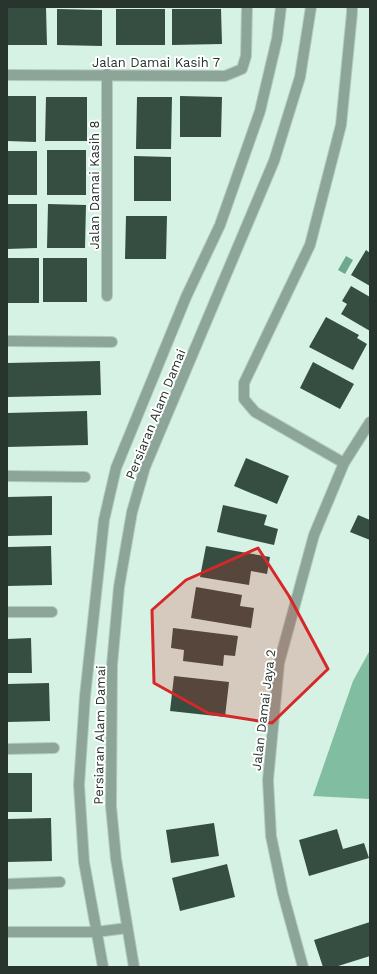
<svg xmlns="http://www.w3.org/2000/svg" width="377" height="974" font-family="'Work Sans',sans-serif">
<style>
.forest{fill:#81bda1}
.water{fill:#6ea98e}
.building{fill:#364e42}
.lines{fill:none;stroke-linecap:round;stroke-linejoin:round}
.minor-casing{stroke:#b3ccc0;stroke-width:12}
.minor{stroke:#8ca598;stroke-width:10}
.marked{fill:#d62828;fill-opacity:0.2;stroke:#d62828;stroke-width:3;stroke-linejoin:round}
.labels{text-anchor:middle;stroke-width:4;stroke-linejoin:round;paint-order:stroke}
.street-label{font-size:13px;fill:#28342e;stroke:#fff}
</style>
<rect width="100%" height="100%" fill="#d6f2e4"/>
<path class="forest" d="M370 650V799L313 796 353 681Z"/>
<path class="water" d="M346 256 353 260 345 274 338 270Z"/>
<path class="building" d="M7 8H46L47 45H7Z
M57 9 102 10V46L57 45Z
M116 9H165V45H116Z
M172 9H221L222 44 172 45Z
M7 96H36V142L7 141Z
M180 96 222 97 221 137H180Z
M46 97H87V141H45Z
M137 97H172L171 149H136Z
M47 150H86V195H47Z
M7 151H37V195H7Z
M134 156 171 157V201H134Z
M7 204H37V248L7 249Z
M48 204 86 205 85 248H47Z
M126 216H167L166 259H125Z
M366 250 370 253V286L351 275Z
M7 258H39V303H7Z
M43 258H87V302H43Z
M351 286 370 297V331L341 314 347 304 342 301Z
M326 317 359 335 357 338 367 344 353 370 309 347Z
M100 361 101 395 7 397V363Z
M313 362 354 384 340 409 300 388Z
M87 411 88 445 7 447V413Z
M246 458 289 476 277 504 234 486Z
M52 496V535L7 536V497Z
M223 505 267 515 264 525 278 529 274 545 217 532Z
M358 515 370 520V540L350 532Z
M51 546 52 585 7 586V547Z
M206 546 270 557 267 574 251 571 249 585 200 577Z
M196 587 242 595 240 606 254 608 251 628 191 618Z
M173 628 238 636 235 656 224 655 223 666 183 661 184 650 171 648Z
M31 638 32 673H7V639Z
M174 676 229 682 225 717 170 711Z
M49 683 50 721 7 722V684Z
M7 773H32V812H7Z
M51 818 52 861 7 862V819Z
M214 823 219 856 171 863 166 830Z
M337 829 343 849 364 843 369 858 309 876 299 840Z
M227 864 235 897 180 911 172 878Z
M370 922V956L335 967H323L314 940Z"/>
<g class="lines">
<g class="minor-casing">
<path id="minor" d="M107 74V296
M7 75 225 76 242 69 246 56 247 7
M7 341 112 342
M344 463 255 412 244 399V383L310 245 341 125 352 13V7
M7 476 85 477
M7 612H52
M7 749 54 748
M7 884 60 882
M7 932H96L127 928
M103 967 84 862 79 785 85 696 104 520 116 468 186 297 220 225 260 111 277 39 281 7
M134 967 116 859 111 806 112 665 119 587 132 512 145 467 274 161 300 77 311 7
M303 967 283 894 271 836 268 780 279 663 314 535 344 463 370 422"/>
</g>
<use href="#minor" class="minor"/>
</g>
<path class="marked" d="M258 548 289 596 328 669 272 723 208 713 154 683 152 610 186 580Z"/>
<g class="labels">
<g class="street-label">
<text x="156" y="67">Jalan Damai Kasih 7</text>
<text transform="translate(94 185) rotate(-90)" y="5">Jalan Damai Kasih 8</text>
<text transform="translate(155 414) rotate(-68)" y="5">Persiaran Alam Damai</text>
<text transform="translate(263 710) rotate(-83)" y="5">Jalan Damai Jaya 2</text>
<text transform="translate(99 735) rotate(-89)" y="5">Persiaran Alam Damai</text>
</g>
</g>
<rect width="377" height="974" fill="none" stroke="#28342e" stroke-width="16"/>
</svg>
